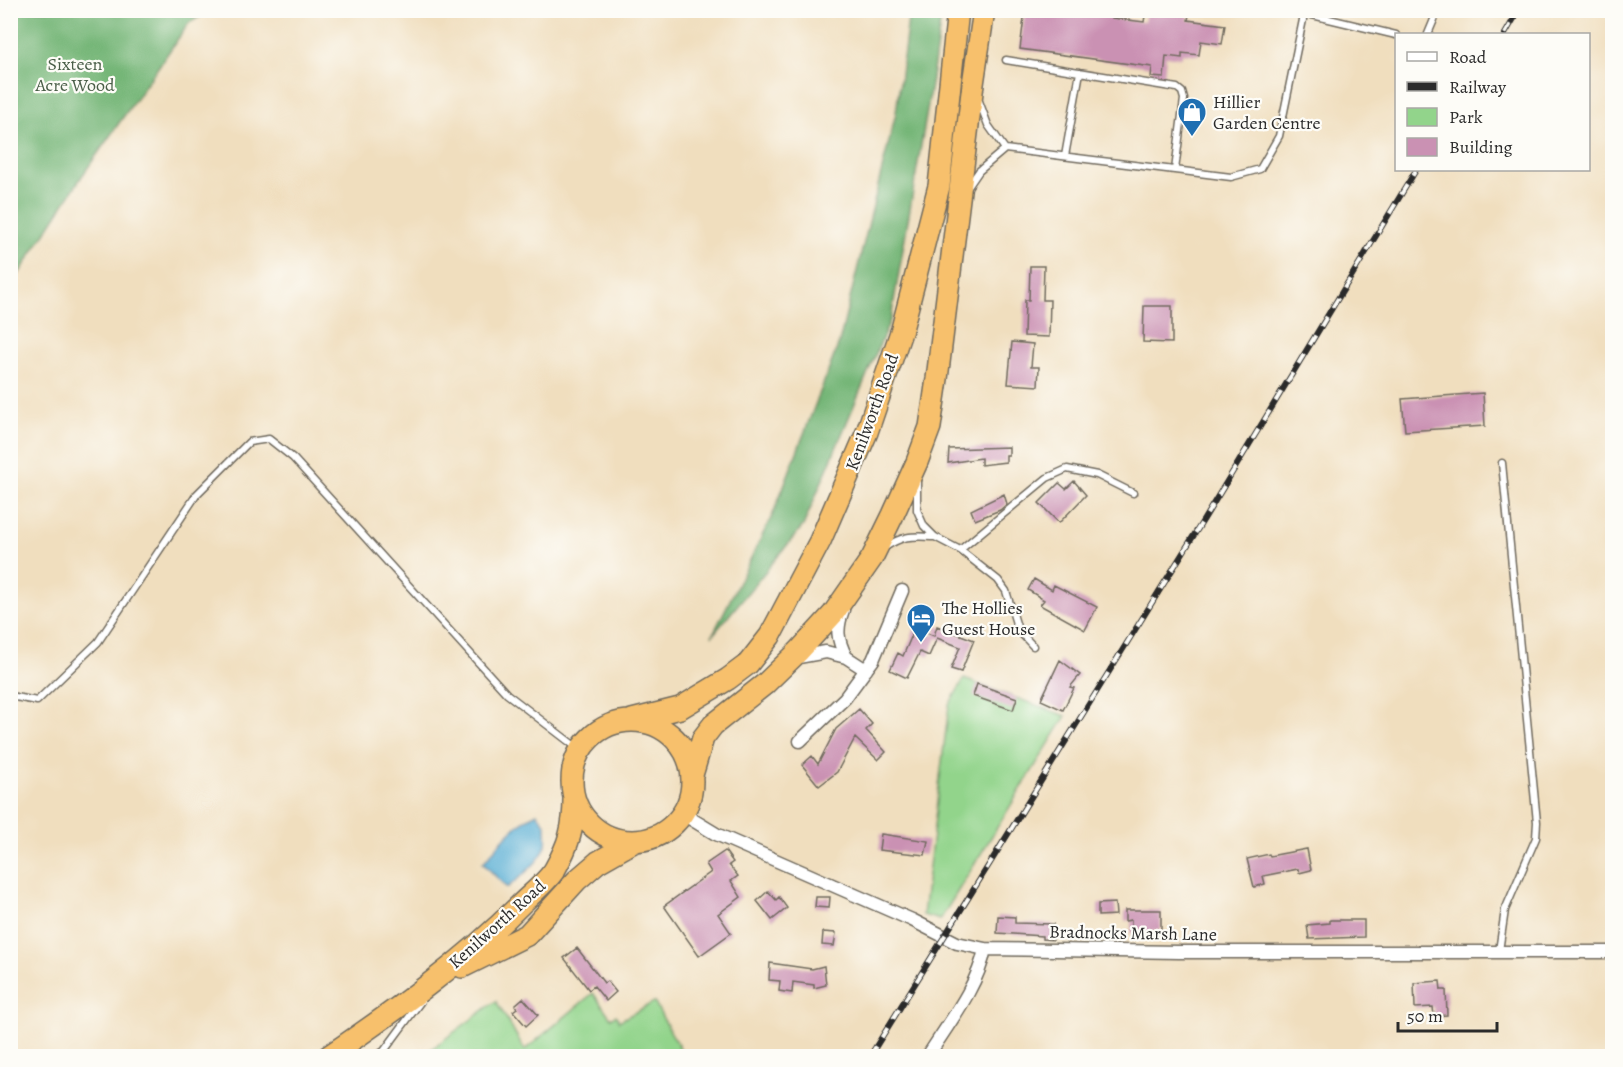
<svg xmlns="http://www.w3.org/2000/svg" width="1623" height="1067" font-family="Alegreya,serif">
<style>
.green{fill:#92d48b;stroke:#5e805b;stroke-width:1.5}
.forest{fill:#75b677;stroke:#507051;stroke-width:1.5}
.water{fill:#58aed4;stroke:#426c80;stroke-width:1.5}
.building{fill:#ca91b3}
.lines{fill:none;stroke-linecap:round;stroke-linejoin:round}
.lane-casing{stroke:#706a5e;stroke-width:9}
.street-casing{stroke:#706a5e;stroke-width:15}
.highway-casing{stroke:#706a5e;stroke-width:24}
.lane{stroke:#fff;stroke-width:6}
.street{stroke:#fff;stroke-width:12}
.highway{stroke:#f7c06c;stroke-width:21}
.rail-casing{stroke:#2b2b2b;stroke-width:6}
.rail{stroke:#fdfcf7;stroke-width:4;stroke-dasharray:11;stroke-linecap:butt}
.labels{text-anchor:middle;stroke-width:4.5;stroke-linejoin:round;paint-order:stroke}
.park-label{font-size:18px;fill:#4a5e48;stroke:#fdfcf7}
.poi-label{font-size:18px;fill:#2b2b2b;stroke:#fdfcf7;text-anchor:start}
.street-label{font-size:18px;fill:#2b2b2b;stroke:#fdfcf7}
</style>
<rect width="100%" height="100%" fill="#fdfcf7"/>
<filter id="ink" filterUnits="userSpaceOnUse"><feTurbulence type="fractalNoise" baseFrequency=".0167" numOctaves="2"/><feDisplacementMap in="SourceGraphic" scale="12" xChannelSelector="R" yChannelSelector="G"/><feConvolveMatrix kernelMatrix="1 2 1 2 8 2 1 2 1" color-interpolation-filters="sRGB"/></filter>
<filter id="wash" filterUnits="userSpaceOnUse"><feTurbulence type="fractalNoise" baseFrequency=".008" numOctaves="4" result="noise"/><feDisplacementMap in="SourceGraphic" scale="24" xChannelSelector="R" yChannelSelector="G"/><feGaussianBlur stdDeviation="1.35" result="paint"/><feColorMatrix in="noise" values="0 0 0 0 0 0 0 0 0 0 0 0 0 0 0 0 0 1.4 0 .05"/><feComposite in="paint" operator="in"/></filter>
<g filter="url(#wash)">
<rect width="100%" height="100%" fill="#f0debe"/>
<path class="green" d="M964 679 1066 716 940 920 923 915 949 705Z
M593 993 611 1018 616 1015 619 1021 654 1002 684 1056H422L496 1001 525 1050Z"/>
<path class="forest" d="M11 10 210 11 189 23 82 176 11 286Z
M909 11H942L927 111 891 318 803 526 712 636 773 514 839 343 896 113Z"/>
<path class="water" d="M537 813 546 825C546 831 547 839 546 845 541 862 520 877 507 888L483 863C499 844 514 824 537 813Z"/>
<g id="blocks">
<path class="building" d="M1025 10H1112V18L1144 22 1146 10H1190L1188 20 1225 25 1222 44 1201 41 1199 55 1182 53V58L1166 56 1164 78 1151 77 1152 67 1020 49Z
M1030 266H1044L1043 300H1050L1049 337 1024 336 1025 300H1029Z
M1144 306H1172V343L1143 342Z
M1012 342 1033 344 1031 367H1039L1038 386 1008 384Z
M1483 393 1485 426 1405 431 1402 399Z
M1009 447V455H1006V462L981 465V458L948 463 949 449Z
M1074 481 1086 495 1059 523 1039 503 1059 483 1066 489Z
M1004 494 1007 504 1000 510 975 520 971 510Z
M1034 579 1052 590 1054 585 1097 607 1085 630 1040 605 1044 600 1028 590Z
M937 626 974 640 961 672 951 669 960 647 937 638 929 656 920 652 907 678 890 670 898 653 903 656 915 628 934 636Z
M1060 660 1080 675 1070 687 1074 688 1063 710 1041 700Z
M977 684 1017 698 1013 710 973 696Z
M859 709 872 724 866 730 886 752 878 760 855 738 837 772 819 786 802 765 812 756 818 764 836 729Z
M881 834 928 841 925 855 879 850Z
M1307 849 1311 870 1299 873 1298 869 1263 876 1265 884 1254 887 1247 859 1269 854 1270 856Z
M725 851 733 862 729 865 738 876 731 881 741 897 718 914 731 933 699 956 664 906 711 872 706 864Z
M768 891 776 900 779 897 787 908 772 920 757 901Z
M816 897H830L829 908 815 907Z
M1115 903 1116 915 1098 916V904Z
M1125 910H1161V930H1153V934H1131V920L1125 921Z
M998 916 1015 917V923L1053 924V940L1042 939V936L997 933Z
M1330 920H1364V937L1309 939 1307 925 1330 923Z
M823 932 836 933 834 946 822 945Z
M577 948 604 983 607 981 616 992 606 1001 594 986 589 990 564 958Z
M770 963 812 969 824 966 826 985 814 988V985L793 982 792 993 779 991 780 981 769 980Z
M1440 981 1441 990H1446L1447 1015 1434 1016 1433 1007 1415 1008 1414 983Z
M523 998 538 1015 526 1026 513 1011 517 1008 515 1005Z"/>
</g>
</g>
<g filter="url(#ink)">
<use href="#blocks" fill-opacity="0" stroke="#706a5e" stroke-width="1.5"/>
<g class="lines">
<g class="lane-casing">
<path id="lane" d="M1304 13 1396 35
M1428 34 1438 10
M1006 60 1177 88 1182 92 1184 99 1175 170
M979 101 988 125 1005 149 1231 177 1260 169 1279 136 1305 10
M1065 156 1080 72
M968 187 979 171 1005 149
M917 481V510L924 526 935 537 960 550 998 580 1006 591 1018 630 1033 646
M884 548C903 535 912 536 934 537
M960 550 1047 478 1067 469 1097 475 1133 493
M10 696 37 701 98 642 197 494 249 442 269 439 293 458 507 694 580 750
M1499 951 1505 910 1536 838 1537 822 1502 463
M376 1056 384 1051 421 1001"/>
</g>
<g class="street-casing">
<path id="street" d="M843 610C836 629 837 639 846 657
M793 658 826 652 846 657 866 670
M800 741 845 698 873 660 902 591
M683 814 716 834 912 920 957 943 985 949 1179 952H1612
M928 1056C948 1024 978 986 985 949"/>
</g>
<g class="highway-casing">
<path id="highway" d="M632 720 680 708 728 679 748 664 770 636 820 541 867 432 902 329 939 186 958 10
M572 781a60 60 0 1 1 120 0a60 60 0 1 1-120 0Z
M692 775 703 738 713 725 765 684 799 651 833 614 872 558 893 515 917 462 930 427 937 379 973 84 984 10
M462 967 527 935 577 880 598 862 635 841
M329 1056C396 1010 462 963 520 905 530 895 548 881 555 869 569 844 574 828 574 799"/>
</g>
<use href="#lane" class="lane"/>
<use href="#street" class="street"/>
<use href="#highway" class="highway"/>
<g class="rail-casing">
<path id="rail" d="M1505 34 1519 10
M870 1056 1204 519 1416 170"/>
</g>
<use href="#rail" class="rail"/>
</g>
</g>
<defs>
<g id="shop-pin" transform="scale(1.5)"><path d="M0 17L-7.5 6A9.5 9.5 0 1 1 7.5 6Z" fill="#1f6fb2" stroke="#fdfcf7"/><path d="M-5-2.5h2.3a2.7 3.5 0 0 1 5.4 0H5L5.5 6h-11ZM-1.5-2.5h3a1.5 2.3 0 0 0-3 0Z" fill="#fff"/></g>
<g id="hotel-pin" transform="scale(1.5)"><path d="M0 17L-7.5 6A9.5 9.5 0 1 1 7.5 6Z" fill="#1f6fb2" stroke="#fdfcf7"/><path d="M-6-4.5h1.5V1H6V5H4.5V3h-9V5H-6ZM-4 0a1.8 1.8 0 1 1 3.6 0ZM.5 0V-2.5h3Q6-2.5 6 0Z" fill="#fff"/></g>
</defs>
<g fill-rule="evenodd">
<use href="#shop-pin" x="1192" y="112"/>
<use href="#hotel-pin" x="921" y="618"/>
</g>
<g class="labels">
<g class="park-label">
<text x="75" y="70">Sixteen<tspan x="75" dy="21">Acre Wood</tspan></text>
</g>
<g class="poi-label">
<text x="1213" y="108">Hillier<tspan x="1213" dy="21">Garden Centre</tspan></text>
<text x="942" y="614">The Hollies<tspan x="942" dy="21">Guest House</tspan></text>
</g>
<g class="street-label">
<text transform="translate(872 412) rotate(-70)" y="6">Kenilworth Road</text>
<text transform="translate(497 924) rotate(-42)" y="6">Kenilworth Road</text>
<text transform="translate(1133 933) rotate(1)" y="6">Bradnocks Marsh Lane</text>
</g>
</g>
<rect width="1623" height="1067" fill="none" stroke="#fdfcf7" stroke-width="36"/>
<rect x="1395" y="33" width="195" height="138" fill="#fdfcf7" stroke="#a9a8a5" stroke-width="1.5"/>
<rect x="1407" y="52" width="30" height="9" fill="#ffffff" stroke="#a9a8a5" stroke-width="1.5"/>
<text x="1449" y="63" font-size="18" fill="#2b2b2b">Road</text>
<rect x="1407" y="82" width="30" height="9" fill="#2b2b2b" stroke="#a9a8a5" stroke-width="1.5"/>
<text x="1449" y="93" font-size="18" fill="#2b2b2b">Railway</text>
<rect x="1407" y="108" width="30" height="18" fill="#92d48b" stroke="#a9a8a5" stroke-width="1.5"/>
<text x="1449" y="123" font-size="18" fill="#2b2b2b">Park</text>
<rect x="1407" y="138" width="30" height="18" fill="#ca91b3" stroke="#a9a8a5" stroke-width="1.5"/>
<text x="1449" y="153" font-size="18" fill="#2b2b2b">Building</text>
<path d="M1398 1022v9h99v-9" fill="none" stroke="#2b2b2b" stroke-width="3"/>
<text x="1407" y="1022" font-size="18" fill="#2b2b2b" stroke="#fdfcf7" stroke-width="4.5" paint-order="stroke">50 m</text>
</svg>
